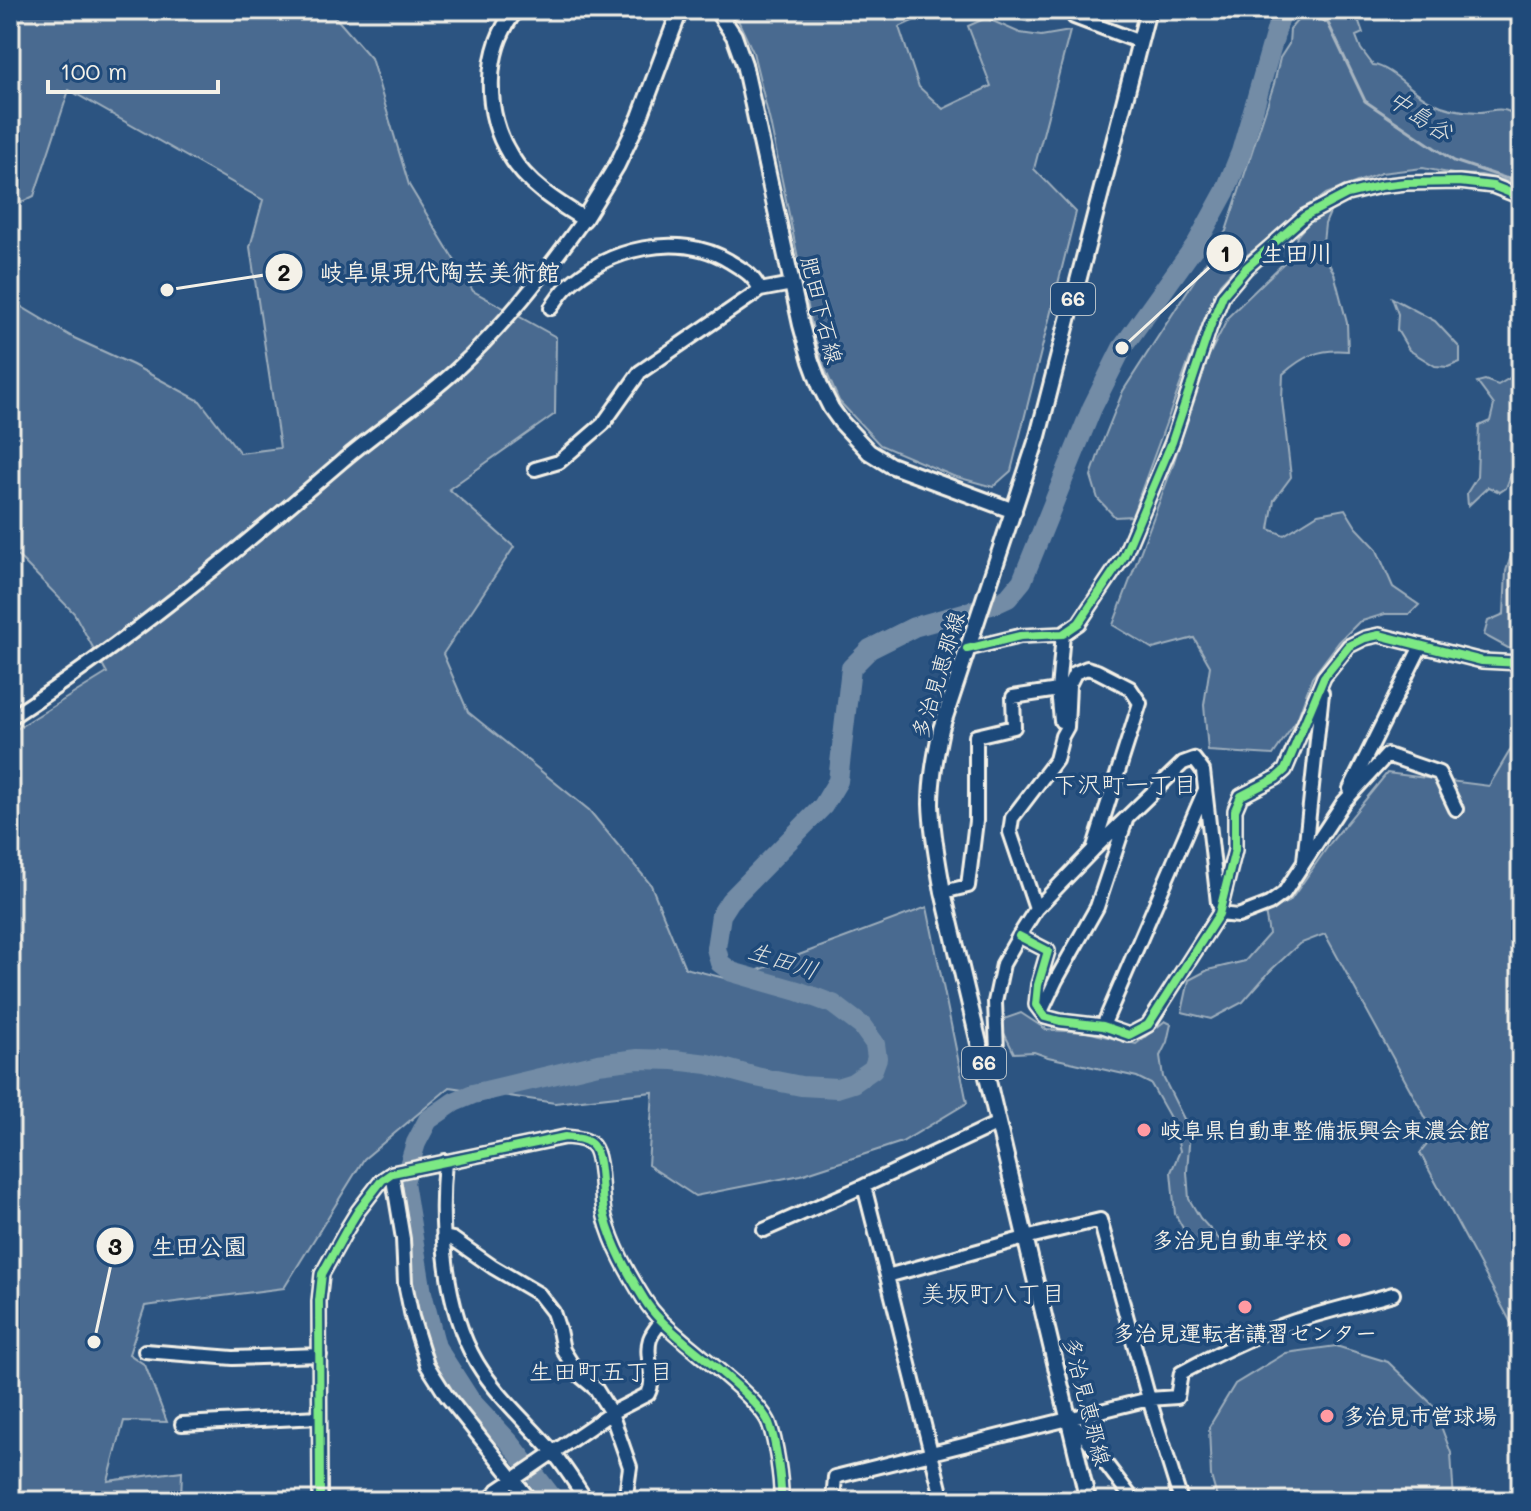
<svg xmlns="http://www.w3.org/2000/svg" width="1531" height="1511" font-family="Mali,'Klee One',sans-serif">
<style>
.green{fill:#496b90;stroke:#9eaebc;stroke-width:2}
.lines{fill:none;stroke-linecap:round;stroke-linejoin:round}
.stream{stroke:#a7b4c0;stroke-width:3}
.river{stroke:#738ca6;stroke-width:20}
.minor-casing{stroke:#f4f1e8;stroke-width:18}
.major-casing{stroke:#f4f1e8;stroke-width:20}
.minor{stroke:#1f4a7a;stroke-width:12}
.major{stroke:#1f4a7a;stroke-width:14}
.cycleway-casing{stroke:#1f4a7a;stroke-width:13}
.cycleway{stroke:#7ce984;stroke-width:8}
.poi-dot{fill:#ff9aa2;stroke:#1f4a7a;stroke-width:3}
.labels{text-anchor:middle;stroke-width:7;stroke-linejoin:round;paint-order:stroke}
.shield{fill:#1f4a7a;stroke:#b4bfc7;stroke-width:2}
.shield-label{font-size:20px;font-weight:bold;fill:#f4f1e8}
.street-label{font-size:22px;fill:#f4f1e8;stroke:#1f4a7a}
.poi-label{font-size:22px;font-weight:bold;fill:#f4f1e8;stroke:#1f4a7a;text-anchor:start}
.water-label{font-size:24px;font-style:italic;fill:#dadddb;stroke:#1f4a7a}
.neighbourhood-label{font-size:24px;fill:#f4f1e8;stroke:#1f4a7a}
.leader{fill:none;stroke:#f4f1e8;stroke-width:3}
.callout-dot{fill:#f4f1e8;stroke:#1f4a7a;stroke-width:3}
.mark-label{font-size:24px;text-anchor:middle;font-weight:bold;fill:#111}
.callout-label{font-size:24px;text-anchor:middle;font-weight:bold;fill:#f4f1e8;stroke:#1f4a7a;stroke-width:7;stroke-linejoin:round;paint-order:stroke}
</style>
<rect width="100%" height="100%" fill="#2c5481"/>
<filter id="ink" filterUnits="userSpaceOnUse"><feTurbulence type="fractalNoise" baseFrequency=".0125" numOctaves="2"/><feDisplacementMap in="SourceGraphic" scale="16" xChannelSelector="R" yChannelSelector="G"/><feConvolveMatrix kernelMatrix="1 2 1 2 8 2 1 2 1" color-interpolation-filters="sRGB"/></filter>
<g filter="url(#ink)">
<path class="green" d="M10 10H329L371 58 409 185 473 291 556 337 555 414 449 489 514 547 443 654 468 712 589 810 651 885 685 968 732 980 927 907 967 1103 902 1142 801 1175 695 1196 648 1165 653 1092 555 1103 450 1087 364 1159 284 1288 145 1306 129 1354 145 1365 167 1422 124 1421 108 1481 182 1471 181 1501H10V733L107 673 74 613 23 561 10 550V300L74 338 133 365 200 401 240 453 280 448 250 247 263 200 69 90 34 196 10 208Z
M745 10H937L899 27 919 87 943 109 991 86 968 26 986 18 1020 33 1041 36 1070 31 1034 169 1076 212 1011 471 993 487 953 476 880 445 839 401 825 369 814 336 770 122 753 52 736 16Z
M989 10H1064L1063 13 1029 22Z
M1322 10H1340L1353 20 1358 19 1363 33 1356 36 1361 49 1373 65C1390 66 1413 93 1430 101 1445 109 1463 112 1479 112 1487 112 1496 108 1504 110 1509 111 1516 115 1521 117V182L1517 183 1481 175 1453 174 1423 168 1381 173 1326 194 1246 256 1220 284 1201 328 1132 516 1115 517 1098 499 1091 476 1103 441 1123 391 1226 231 1274 84 1280 58 1289 44 1290 29 1302 15 1319 18Z
M1331 210 1325 224 1322 252 1334 273 1347 323 1348 351C1320 348 1303 356 1283 374L1282 400 1291 477 1274 500 1269 529 1284 535 1318 514 1345 509 1356 527 1376 548 1393 587 1419 605 1410 614H1385L1359 622 1339 642 1312 678 1297 720 1273 755 1208 751 1204 705 1210 666 1194 638 1153 649 1113 625 1172 468 1205 363 1229 316 1293 254 1297 236 1308 223Z
M1392 298 1435 321 1460 348V362L1448 367 1435 366 1409 350 1397 330 1398 314Z
M1521 361V448L1506 488 1500 492 1488 487 1468 506 1467 493 1477 477 1479 426 1490 421 1494 405 1477 382 1485 380 1498 385 1513 376Z
M1512 524 1521 525V655L1484 635 1488 621 1504 614 1506 571 1511 556Z
M1521 732V1346L1518 1336 1420 1153 1435 1135 1325 934 1299 944 1271 970 1243 1002 1211 1019 1182 1012 1189 980 1208 970 1245 961 1269 934 1265 912 1290 901 1331 842 1387 773 1489 786Z
M1021 1013 1047 1030 1087 1032 1136 1044 1165 1021 1171 1024 1167 1042 1160 1056 1163 1077 1190 1131 1187 1172 1189 1199 1200 1218 1219 1239 1229 1245 1224 1252 1208 1251 1189 1239 1175 1214 1171 1172 1180 1151 1173 1123 1151 1084 1137 1077 1048 1057 1034 1052 1014 1053 998 1021Z
M1336 1346 1388 1362 1433 1405 1451 1453 1454 1501H1218L1211 1476 1209 1427 1235 1384 1286 1353Z"/>
<g class="lines">
<path class="stream" d="M1301 10 1328 23 1365 101 1454 161 1505 178 1521 180"/>
<path class="river" d="M555 1501 511 1444 470 1400 436 1347 422 1293 404 1182 416 1143 428 1120 454 1102 473 1094 598 1064 638 1059 674 1060 708 1064 756 1077 801 1086 837 1088 853 1083 873 1069 877 1058 875 1044 862 1026 833 1004 798 991 732 972 720 963 716 948 721 915 730 901 823 806 838 781 851 668 870 649 914 627 995 604 1008 598 1022 581 1092 408 1122 348 1197 243 1225 192 1241 152 1282 10"/>
<g class="minor-casing">
<path id="minor" d="M1074 17 1140 42
M551 308C556 301 561 293 566 288 606 248 679 231 729 261 743 270 753 274 760 290
M535 469 559 462 603 424 640 372 760 290 792 284
M967 649 1020 636 1063 634 1079 623 1124 556 1172 442 1210 327 1223 295 1246 268 1305 216 1347 194 1380 186 1406 183 1459 182 1493 186 1521 197
M10 718C127 642 235 553 341 462 378 430 419 404 455 371 504 326 545 273 584 219
M1061 721 1058 690 1063 634
M1350 789 1421 646
M1304 861 1322 693
M943 892 968 886 976 821V736L1014 727 1013 697 1058 690
M1036 909 1010 832 1012 818 1056 760 1062 736 1067 727 1069 685 1075 673 1087 668 1097 671 1130 688 1140 703 1094 847
M1219 914 1238 916 1269 904 1284 893 1343 803 1387 755 1439 773 1456 809
M1019 936 1048 951 1038 985 1036 1005 1045 1017 1060 1021 1103 1026 1129 1035 1148 1025 1219 914 1235 850V810L1241 796 1276 778 1285 770 1324 677 1349 646 1365 638 1379 635 1482 661 1521 663
M1041 1012 1056 980 1097 907 1126 820
M1103 1026 1204 792
M987 1073 997 1052 995 1002 1003 964 1019 936 1036 909 1093 850 1183 763 1194 759 1203 771 1218 903
M445 1161C439 1224 444 1308 477 1363 497 1396 527 1422 552 1451 565 1467 576 1485 587 1501
M392 1173 403 1239 405 1283 412 1317 427 1365 446 1395 531 1501
M864 1186 887 1276
M764 1230 864 1186 998 1123
M444 1237 453 1239 493 1267 539 1294 553 1312 559 1330 563 1350 578 1374 596 1389 611 1413 630 1467 626 1495 628 1501
M145 1351 233 1358 320 1355
M1069 1418 1087 1439 1134 1501
M182 1424 319 1417
M320 1501 319 1301 322 1274 347 1229 358 1211 382 1180 392 1173 565 1137C574 1138 587 1138 593 1146 603 1158 600 1199 605 1217 613 1247 628 1273 644 1299 655 1317 670 1329 686 1343 706 1360 760 1401 769 1423 776 1441 782 1482 781 1501
M489 1501 498 1490 611 1413 648 1394C657 1377 644 1357 650 1339 652 1333 657 1327 661 1322
M833 1501 835 1477 1149 1399 1177 1397 1181 1373C1218 1353 1256 1334 1295 1321 1327 1311 1360 1303 1393 1294
M943 1501 887 1276 1025 1238 1100 1220 1149 1399 1181 1501"/>
</g>
<g class="major-casing">
<path id="major" d="M516 10C483 49 484 113 510 155 527 184 556 202 584 219L617 165 640 117 680 10
M720 15 734 36 744 64 801 325 811 361 821 388 831 408 841 422 869 452 890 465 1014 511
M1088 1501 943 892C938 863 932 834 931 804 931 779 936 754 941 729L1038 436 1148 10"/>
</g>
<use href="#minor" class="minor"/>
<use href="#major" class="major"/>
<g class="cycleway-casing">
<path id="cycleway" d="M967 649 1020 636 1063 634 1079 623 1124 556 1172 442 1210 327 1223 295 1246 268 1305 216 1347 194 1380 186 1406 183 1459 182 1493 186 1521 197
M1019 936 1048 951 1038 985 1036 1005 1045 1017 1060 1021 1103 1026 1129 1035 1148 1025 1219 914 1235 850V810L1241 796 1276 778 1285 770 1324 677 1349 646 1365 638 1379 635 1482 661 1521 663
M320 1501 319 1301 322 1274 347 1229 358 1211 382 1180 392 1173 565 1137C574 1138 587 1138 593 1146 603 1158 600 1199 605 1217 613 1247 628 1273 644 1299 655 1317 670 1329 686 1343 706 1360 760 1401 769 1423 776 1441 782 1482 781 1501"/>
</g>
<use href="#cycleway" class="cycleway"/>
</g>
</g>
<g class="poi-dot">
<circle cx="1144" cy="1130" r="8"/>
<circle cx="1344" cy="1240" r="8"/>
<circle cx="1245" cy="1307" r="8"/>
<circle cx="1327" cy="1416" r="8"/>
</g>
<g class="labels">
<g class="shield">
<rect x="1051" y="283" width="44" height="32" rx="6"/>
<rect x="962" y="1047" width="44" height="32" rx="6"/>
</g>
<g class="shield-label">
<text x="1073" y="306">66</text>
<text x="984" y="1070">66</text>
</g>
<g class="street-label">
<text transform="translate(822 310) rotate(76)" y="8">肥田下石線</text>
<text transform="translate(938 675) rotate(-73)" y="8">多治見恵那線</text>
<text transform="translate(1087 1401) rotate(76)" y="8">多治見恵那線</text>
</g>
<g class="poi-label">
<text x="1160" y="1138">岐阜県自動車整備振興会東濃会館</text>
<text x="1328" y="1248" text-anchor="end">多治見自動車学校</text>
<text x="1245" y="1341" text-anchor="middle">多治見運転者講習センター</text>
<text x="1343" y="1424">多治見市営球場</text>
</g>
<g class="water-label">
<text transform="translate(1420 116) rotate(34)" y="8">中島谷</text>
<text transform="translate(783 961) rotate(18)" y="8">生田川</text>
</g>
<g class="neighbourhood-label">
<text x="1125" y="793">下沢町一丁目</text>
<text x="993" y="1302">美坂町八丁目</text>
<text x="601" y="1380">生田町五丁目</text>
</g>
</g>
<path class="leader" d="M1122 348L1225 253M167 290L284 272M94 1342L115 1246"/>
<g class="callout-dot">
<circle cx="1122" cy="348" r="8"/>
<circle cx="167" cy="290" r="8"/>
<circle cx="94" cy="1342" r="8"/>
<circle cx="1225" cy="253" r="20"/>
<circle cx="284" cy="272" r="20"/>
<circle cx="115" cy="1246" r="20"/>
</g>
<g class="mark-label">
<text x="1225" y="262">1</text>
<text x="284" y="281">2</text>
<text x="115" y="1255">3</text>
</g>
<g class="callout-label">
<text x="1297" y="262">生田川</text>
<text x="440" y="281">岐阜県現代陶芸美術館</text>
<text x="199" y="1255">生田公園</text>
</g>
<rect width="1531" height="1511" fill="none" stroke="#1f4a7a" stroke-width="40"/>
<rect x="20" y="20" width="1491" height="1471" fill="none" stroke="#f4f1e8" stroke-width="3" filter="url(#ink)"/>
<path d="M48 80v12h170v-12" fill="none" stroke="#f4f1e8" stroke-width="4"/>
<text x="60" y="80" font-size="24" fill="#f4f1e8" stroke="#1f4a7a" stroke-width="6" paint-order="stroke">100 m</text>
</svg>
